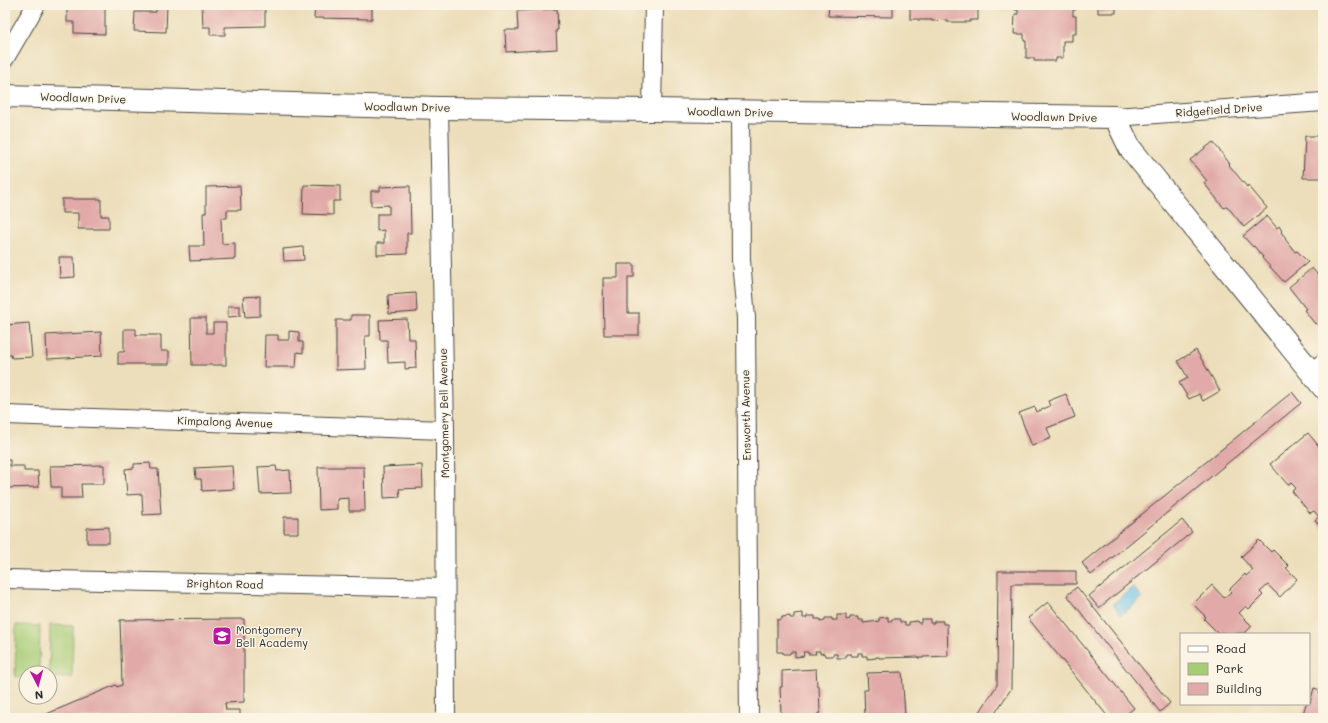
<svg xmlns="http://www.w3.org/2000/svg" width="1328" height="723" font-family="Mali,sans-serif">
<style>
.green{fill:#a7cc76;stroke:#697c50}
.water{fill:#6bc1e8;stroke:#4b768a}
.building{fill:#e1aaa8}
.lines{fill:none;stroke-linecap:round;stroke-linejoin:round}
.minor-casing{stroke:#484640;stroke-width:20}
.secondary-casing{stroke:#484640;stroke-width:24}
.minor{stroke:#fff;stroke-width:18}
.secondary{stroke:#fff;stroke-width:22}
.labels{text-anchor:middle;stroke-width:3;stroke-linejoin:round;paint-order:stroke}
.street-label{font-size:11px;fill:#2b2b2b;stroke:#fcf5e5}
.poi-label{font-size:11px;fill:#2b2b2b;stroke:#fcf5e5;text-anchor:start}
</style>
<rect width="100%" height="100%" fill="#fcf5e5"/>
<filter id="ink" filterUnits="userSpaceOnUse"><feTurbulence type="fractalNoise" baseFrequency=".025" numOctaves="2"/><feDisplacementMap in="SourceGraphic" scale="8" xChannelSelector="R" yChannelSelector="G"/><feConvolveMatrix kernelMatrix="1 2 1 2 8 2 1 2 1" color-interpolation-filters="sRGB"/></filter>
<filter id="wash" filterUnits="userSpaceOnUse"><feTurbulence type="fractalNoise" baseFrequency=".012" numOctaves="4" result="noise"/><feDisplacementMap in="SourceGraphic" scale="16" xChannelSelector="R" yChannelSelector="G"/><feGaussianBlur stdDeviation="0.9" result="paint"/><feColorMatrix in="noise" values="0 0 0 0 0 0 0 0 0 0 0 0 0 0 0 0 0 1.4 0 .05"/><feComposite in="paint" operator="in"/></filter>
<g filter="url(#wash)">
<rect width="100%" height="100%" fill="#ecdeba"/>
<path class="green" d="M16 625 40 626 39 673H26V677H15Z
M50 625 73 626 72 678 50 677V673H49Z"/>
<path class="water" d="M1133 587 1142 598 1121 615 1113 604Z"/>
<g id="blocks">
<path class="building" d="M67 5H105V34L74 33V22H67Z
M156 5H167L166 32 134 31 135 12H156Z
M202 5H241V9H265V26L225 27V35H210V27H203Z
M315 5H372V19L314 18Z
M829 5 893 6V17L828 16Z
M910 5H988V7H978V20H970V22H947V20L932 21V20H918V19H910Z
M1015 5H1076V10H1073V16H1076V34H1072V41H1063V58H1056V61H1034V58H1026V41H1024V34H1014L1015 14H1018V10H1015Z
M1098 5H1116V13H1098Z
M557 9 558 30H556L557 49 506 52 505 30H518L517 11Z
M1305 136H1323V178H1303Z
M1213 142 1230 164 1229 165 1247 187 1248 185 1267 208 1244 227 1227 206 1224 208 1204 183 1207 181 1190 160Z
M304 185 340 186V201H333V215L303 214Z
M240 186 241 210H227V218H221L222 244 235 243V259L190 261 189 246H204L203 213H206V187Z
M410 186 411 233H407V254L377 255V243H384V230L377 231V214H389V205L371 206V191H380V187Z
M62 199H101V216H109V229H78V213H62Z
M1267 216 1277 228 1279 226 1282 231 1281 232 1286 238 1285 239 1295 252 1297 251 1308 262 1284 282 1262 258 1263 257 1254 246 1253 247 1243 236Z
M303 247 304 260 284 261 283 249Z
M59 257H74L75 277 60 278Z
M618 264H634V277H628V313H639V335H604L603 278H618Z
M1312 268 1323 281V331L1316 323 1315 324 1304 310 1306 309 1289 287Z
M416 293 417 312 389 314 388 295Z
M260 296V316L245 317 243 297Z
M228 306H240V316L228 317Z
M351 315H370V336H365L366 369 336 370V320H351Z
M191 318H206V333H213V323H226V365H192Z
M407 319 408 339H415L416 368 405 369V362L388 363 387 340H380L379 320Z
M29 323 32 357 12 358 11 355H5V325Z
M124 329H136V335H161V351H169V364H118V352H124Z
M289 331 299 332V342H303V353L297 352 296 367H264L265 335H278V340H289Z
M101 332 102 356 47 359 46 335Z
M1196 350 1220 391 1203 401 1199 394 1189 399 1179 383 1188 378 1178 361Z
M1292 392 1301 403 1091 575 1082 563Z
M1066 394 1075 417 1047 428 1051 438 1032 446 1019 413 1035 407 1037 412 1050 406 1048 401Z
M1308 433 1323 451V529L1315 520 1319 517 1314 511 1310 513 1292 491 1296 488 1291 483 1288 485 1270 464Z
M5 460H10V466H24V471H38L39 487 5 488Z
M150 463 151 469H158L161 514 143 515 142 494 127 495 125 469 134 468V464Z
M104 465V484H81L82 498H61V487H51L50 466Z
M422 465 423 488 399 489 400 497 384 498 383 467Z
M232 466 234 489 202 491 201 479H196L195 468Z
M276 466 277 471 290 470 291 493 260 494 258 467Z
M318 467H364L365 511H349V498L337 499V509L319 510Z
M284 517H298V533H284Z
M1182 520 1192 532 1099 608 1089 596Z
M109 527V543H87V528Z
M1259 540 1271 552 1273 550 1289 566 1286 568 1297 579 1280 597 1268 585 1260 592 1263 595 1249 609 1246 606 1239 613 1252 626 1245 633 1224 634 1222 632 1219 634 1204 619 1206 617 1193 604 1212 585 1224 598 1231 592 1229 590 1245 574 1246 576 1253 570 1241 557Z
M998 571H1076V584H1012L1011 689 992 718H976L997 685Z
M1077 587 1170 703 1160 712 1067 595Z
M1048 602 1134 708 1122 718H1109L1028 618Z
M803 613V618H807V616H815V619H820V622L825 621V618H832V620H837V615H846V620L850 619V617H858V620H863V623L879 621V618L888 617V621H892V619H900V622H905V625H909V622L917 621 918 623H921V619H930V623H934V621H943V624H947L948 656 923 657V658H918V657L879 658V657H876V658L867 659V656H862V653H858V656H851V654H846V658H837V654H833V656H825L824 653 820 654V651H815L816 654H808V652H803L804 656 795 657V652H790V654H783V652H777V620L782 619V617L790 616V618H794V614Z
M244 619V702L225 703 226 710H240V718H37L116 685 117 687 122 685 120 620Z
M816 669 817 686H819L820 713H818V718H783V714H781L780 687H782V671Z
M902 672 905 715H902V718H865L864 690H868L867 673Z
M1314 688 1320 690 1319 694 1323 695V718H1304L1302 717 1306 704 1310 703Z"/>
</g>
</g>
<g filter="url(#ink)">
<use href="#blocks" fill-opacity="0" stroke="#484640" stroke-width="1"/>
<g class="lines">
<g class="minor-casing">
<path id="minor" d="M5 58 36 5
M439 108 445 430 446 718
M652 110 654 5
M740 112 741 260 746 318 749 718
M1115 117 1323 102
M1312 372 1323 363
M5 415 445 430
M5 579 445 588"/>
</g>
<g class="secondary-casing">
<path id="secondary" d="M5 96 439 108 652 110 1115 117 1130 148 1323 387"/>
</g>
<use href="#minor" class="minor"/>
<use href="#secondary" class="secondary"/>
</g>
</g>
<defs>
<g id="school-square" transform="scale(1)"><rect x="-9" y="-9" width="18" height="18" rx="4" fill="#b5179e" stroke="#fcf5e5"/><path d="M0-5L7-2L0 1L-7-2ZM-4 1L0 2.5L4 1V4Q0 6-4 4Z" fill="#fff"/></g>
</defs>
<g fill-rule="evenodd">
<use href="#school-square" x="222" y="636"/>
</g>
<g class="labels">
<g class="street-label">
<text transform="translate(83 98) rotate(2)" y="4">Woodlawn Drive</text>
<text transform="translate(407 107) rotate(1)" y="4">Woodlawn Drive</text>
<text transform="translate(1219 110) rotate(-4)" y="4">Ridgefield Drive</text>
<text transform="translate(730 112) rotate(1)" y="4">Woodlawn Drive</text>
<text transform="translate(1054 117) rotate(1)" y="4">Woodlawn Drive</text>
<text transform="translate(444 413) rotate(-91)" y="4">Montgomery Bell Avenue</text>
<text transform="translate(746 415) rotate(-91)" y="4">Ensworth Avenue</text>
<text transform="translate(225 422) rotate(2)" y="4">Kimpalong Avenue</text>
<text transform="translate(225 584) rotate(1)" y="4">Brighton Road</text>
</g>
<g class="poi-label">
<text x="236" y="634">Montgomery<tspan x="236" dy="13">Bell Academy</tspan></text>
</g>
</g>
<rect width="1328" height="723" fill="none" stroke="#fcf5e5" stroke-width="20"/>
<rect x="1180" y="633" width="130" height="72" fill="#fcf5e5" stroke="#a8a49b"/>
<rect x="1188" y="646" width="20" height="6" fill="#ffffff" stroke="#a8a49b"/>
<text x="1216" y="653" font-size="12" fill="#2b2b2b">Road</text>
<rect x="1188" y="663" width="20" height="12" fill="#a7cc76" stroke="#a8a49b"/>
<text x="1216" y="673" font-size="12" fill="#2b2b2b">Park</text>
<rect x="1188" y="683" width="20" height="12" fill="#e1aaa8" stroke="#a8a49b"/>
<text x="1216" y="693" font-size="12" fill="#2b2b2b">Building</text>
<g transform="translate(38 685) rotate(174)"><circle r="19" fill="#fcf5e5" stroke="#a8a49b"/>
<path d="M0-3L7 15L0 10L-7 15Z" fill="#b5179e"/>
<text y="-6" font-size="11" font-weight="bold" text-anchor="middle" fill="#2b2b2b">N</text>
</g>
</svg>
